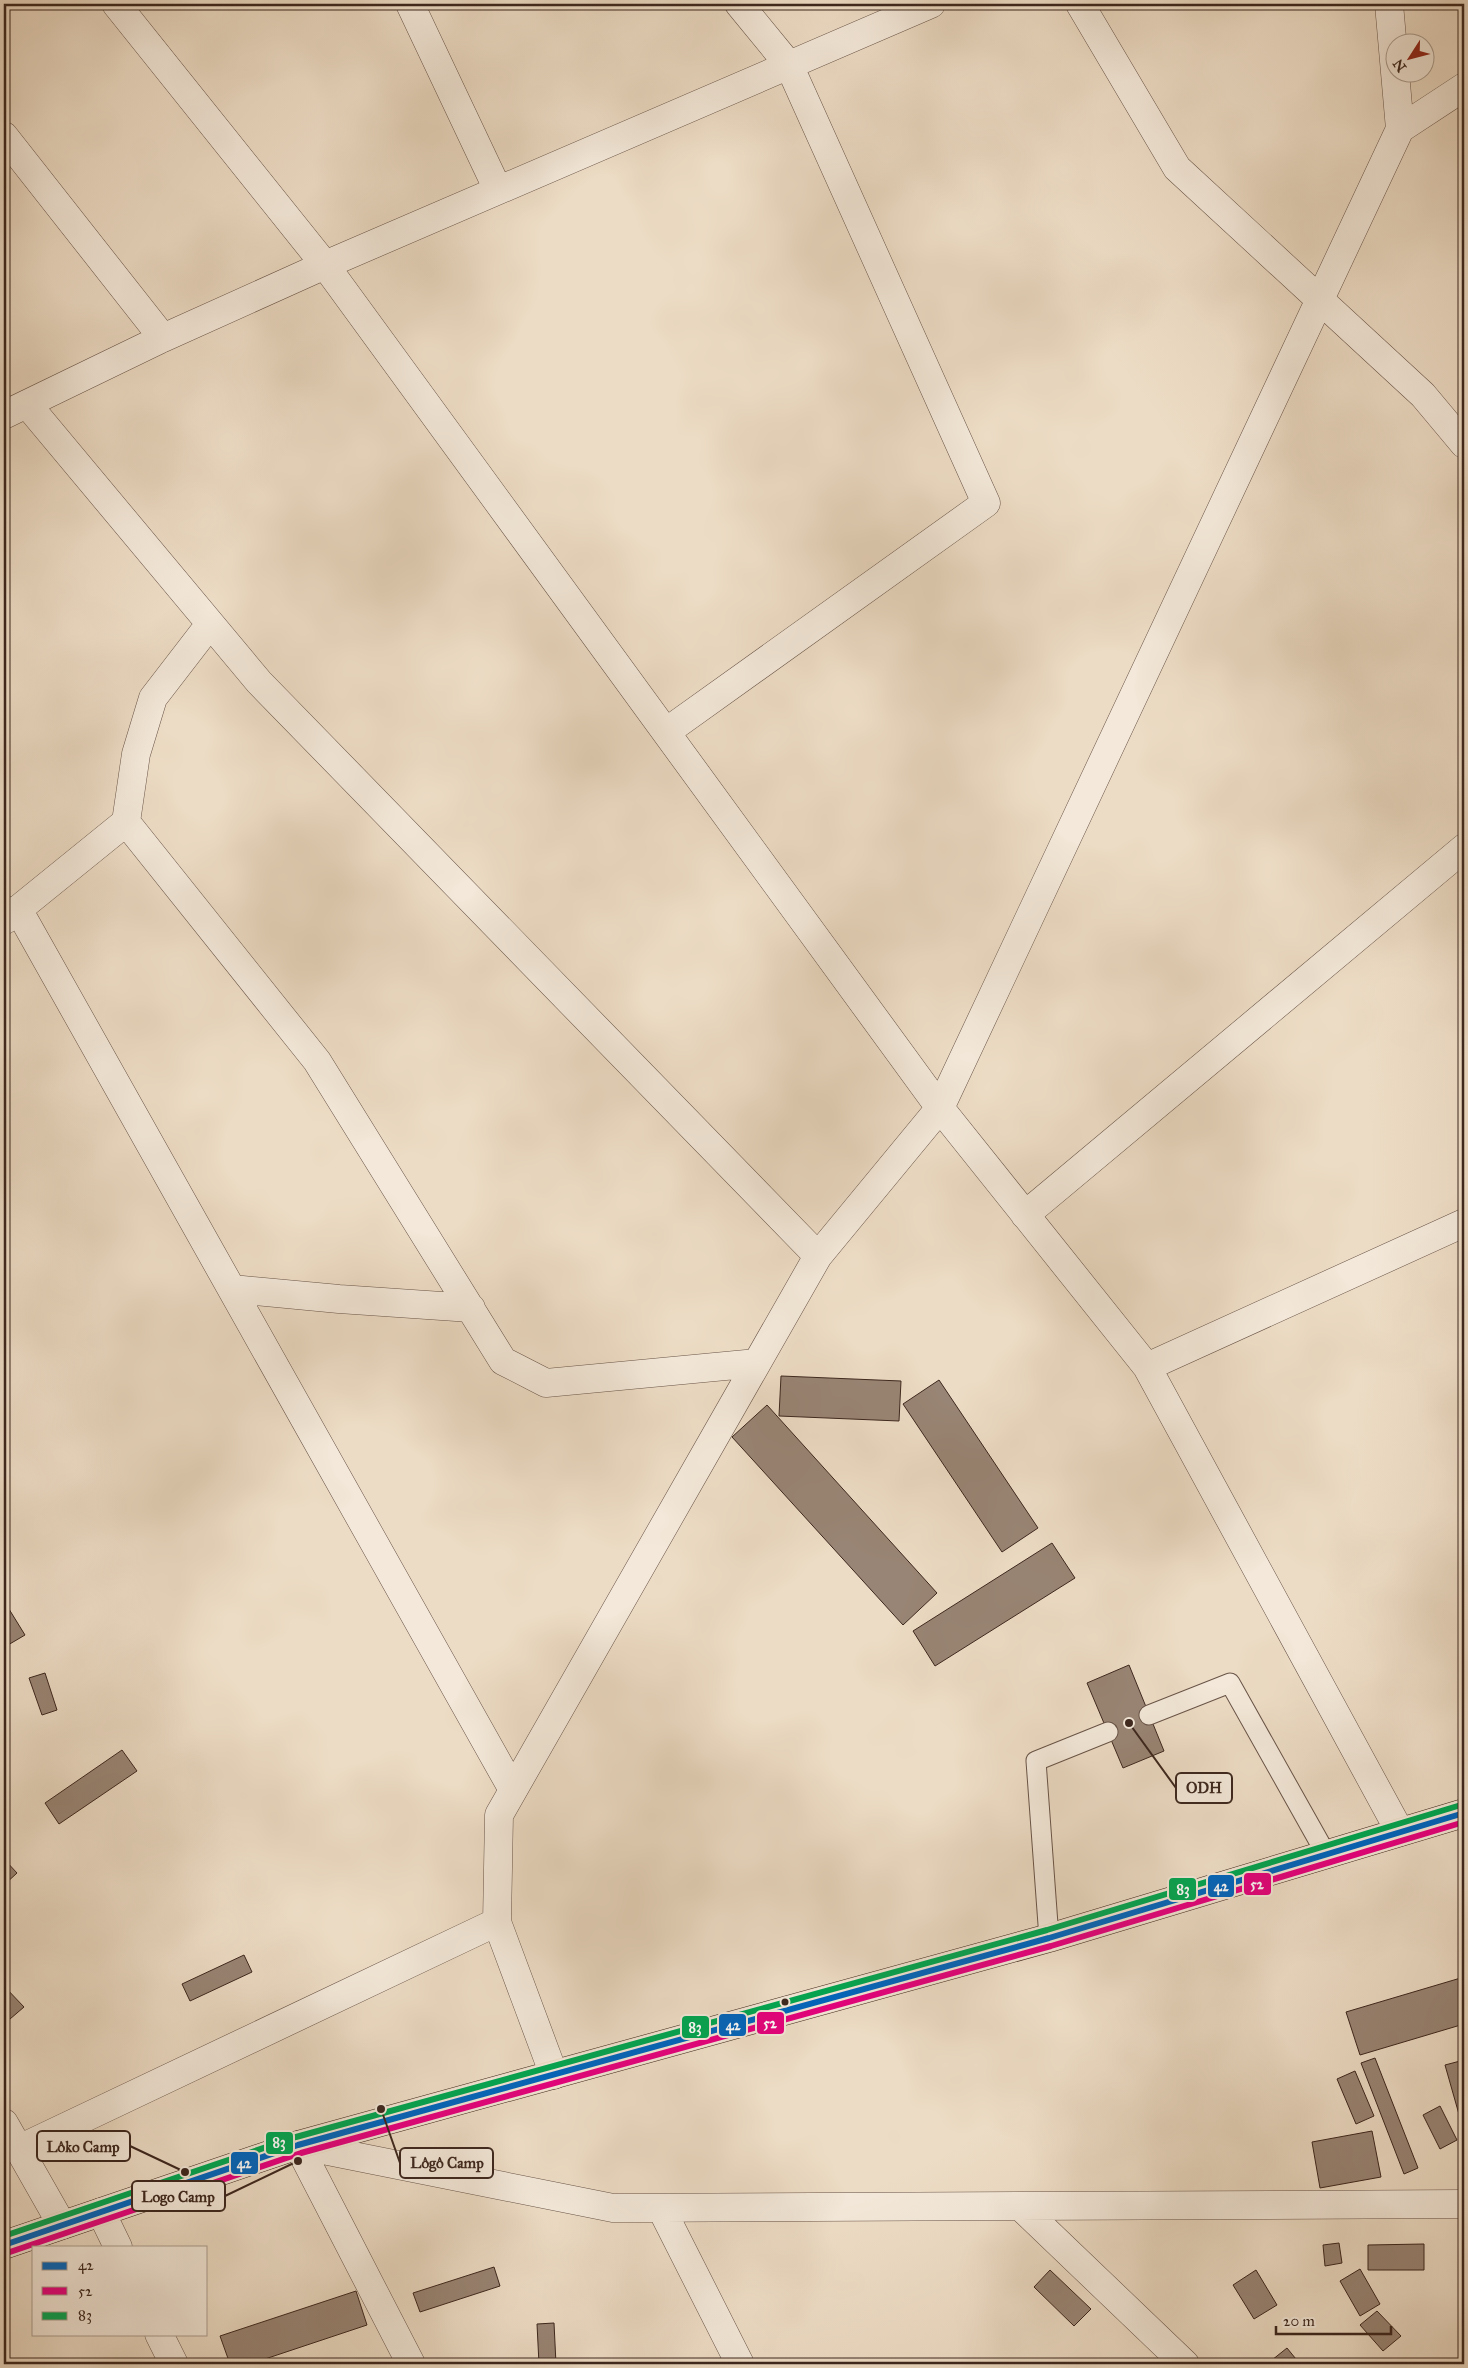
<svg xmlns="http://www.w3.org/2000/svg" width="1468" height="2368" font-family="'IM FELL Great Primer',serif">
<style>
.building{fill:#998575;stroke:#3d271e}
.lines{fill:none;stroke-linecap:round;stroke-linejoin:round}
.lane-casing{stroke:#695448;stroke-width:21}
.street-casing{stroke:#695448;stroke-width:29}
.highway-casing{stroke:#3d271e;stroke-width:29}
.lane{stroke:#f3e8d9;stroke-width:19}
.street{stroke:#f3e8d9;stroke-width:28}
.highway{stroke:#eddcc5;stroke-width:28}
.bus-1-casing{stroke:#f3e8d9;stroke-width:10}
.bus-2-casing{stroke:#f3e8d9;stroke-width:10}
.bus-3-casing{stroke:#f3e8d9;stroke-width:10}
.bus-1{stroke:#0065bd;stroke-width:6}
.bus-2{stroke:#e5007d;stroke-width:6}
.bus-3{stroke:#00a651;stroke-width:6}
.bus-dot{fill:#3d271e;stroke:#f3e8d9;stroke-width:2}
.leader{fill:none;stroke:#3d271e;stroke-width:2}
.callout-dot{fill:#3d271e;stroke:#f3e8d9;stroke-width:2}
.callout{fill:#f3e8d9;stroke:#3d271e;stroke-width:2}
.callout-label{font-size:15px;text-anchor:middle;font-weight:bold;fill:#3d271e}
.line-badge{stroke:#f3e8d9;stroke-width:2}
.badge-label{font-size:14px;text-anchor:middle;font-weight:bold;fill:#fff}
</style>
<rect width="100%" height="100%" fill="#eddcc5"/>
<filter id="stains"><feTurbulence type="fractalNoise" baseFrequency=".004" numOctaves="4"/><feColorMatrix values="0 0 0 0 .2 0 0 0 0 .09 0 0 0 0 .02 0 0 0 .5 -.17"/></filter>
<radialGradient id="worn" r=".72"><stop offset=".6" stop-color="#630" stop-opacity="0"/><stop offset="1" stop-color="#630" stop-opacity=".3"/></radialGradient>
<path class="building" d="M781 1376 901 1381 899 1421 779 1416Z
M939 1380 1038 1528 1002 1552 903 1404Z
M767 1405 937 1593 903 1625 732 1437Z
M1052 1543 1075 1578 935 1666 913 1631Z
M4 1601 25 1635 8 1645 4 1638Z
M1129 1665 1164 1751 1123 1768 1087 1683Z
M45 1673 57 1710 42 1715 29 1678Z
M122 1750 137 1771 59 1824 45 1803Z
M4 1859 17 1873 4 1885Z
M244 1955 252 1972 190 2001 182 1984Z
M1464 1977V2024L1360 2055 1346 2012Z
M4 1986 24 2007 10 2019 4 2012Z
M1375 2058 1418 2168 1404 2174 1361 2063Z
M1464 2060V2132L1445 2065Z
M1355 2071 1374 2116 1356 2124 1337 2079Z
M1440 2106 1457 2140 1440 2149 1423 2115Z
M1372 2131 1381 2177 1320 2188 1312 2142Z
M1339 2243 1342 2263 1325 2266 1323 2245Z
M1424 2244V2270H1368V2245Z
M494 2267 500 2286 420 2312 413 2293Z
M1360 2269 1380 2304 1360 2316 1340 2281Z
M1050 2270 1091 2309 1074 2326 1034 2287Z
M1256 2270 1277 2305 1254 2319 1233 2285Z
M356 2291 367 2325 250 2364H230L220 2336Z
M1377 2311 1401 2336 1383 2351 1360 2325Z
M554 2323 556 2364H539L537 2324Z
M1287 2348 1300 2364H1267Z"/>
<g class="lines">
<g class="lane-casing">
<path id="lane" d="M1149 1715 1230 1683 1326 1854
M1049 1938 1036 1761 1108 1732"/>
</g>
<g class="street-casing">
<path id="street" d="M116 4 325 265 940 1108 1147 1367 1400 1832
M410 4 498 190
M1080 4 1177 168 1423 395 1464 444
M1400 129 1464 87
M4 136 163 338
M27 404 259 682 818 1256
M4 415 163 338 325 265 931 4
M666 732 986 503 789 65 739 4
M126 822 317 1061 503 1361 546 1383 757 1363
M18 909 513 1790
M5 920 126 822 136 754 153 698 210 624
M1025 1215 1464 848
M232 1289 339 1299 471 1308
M1147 1367 1464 1223
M554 2075 497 1922 499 1815 818 1256 940 1108 1400 129 1389 4
M4 2123 62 2225
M298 2145 613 2208 1464 2204
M298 2145 411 2364
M19 2149 497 1922
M1021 2207 1185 2364
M661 2208 740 2364
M101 2212 118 2247
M159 2334 174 2364"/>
</g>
<g class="highway-casing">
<path id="highway" d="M4 2245 298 2145 1049 1938 1464 1813"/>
</g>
<use href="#lane" class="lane"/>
<use href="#street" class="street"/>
<use href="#highway" class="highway"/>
<g class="bus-1-casing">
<path id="bus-1" d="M4 2245 298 2145 1049 1938 1464 1813"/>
</g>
<g class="bus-2-casing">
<path id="bus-2" d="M7 2253 301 2153 1051 1946 1464 1822"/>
</g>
<g class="bus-3-casing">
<path id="bus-3" d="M4 2236 296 2137 1047 1930 1461 1805"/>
</g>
<use href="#bus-1" class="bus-1"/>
<use href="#bus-2" class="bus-2"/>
<use href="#bus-3" class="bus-3"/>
</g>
<circle class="bus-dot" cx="785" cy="2002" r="4.5"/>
<path class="leader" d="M1129 1723L1176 1788M185 2172L130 2146M381 2109L400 2163M298 2161L225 2196"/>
<g class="callout-dot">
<circle cx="1129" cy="1723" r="5"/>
<circle cx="185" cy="2172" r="5"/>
<circle cx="381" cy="2109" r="5"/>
<circle cx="298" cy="2161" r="5"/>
</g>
<g class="callout">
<rect x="1176" y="1773" width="56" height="30" rx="5"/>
<rect x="37" y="2131" width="93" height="30" rx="5"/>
<rect x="400" y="2148" width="93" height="30" rx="5"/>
<rect x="132" y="2181" width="93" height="30" rx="5"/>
</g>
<g class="callout-label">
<text x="1204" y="1793">ODH</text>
<text x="83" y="2152">Lôko Camp</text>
<text x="447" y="2168">Lôgô Camp</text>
<text x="178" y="2202">Logo Camp</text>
</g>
<g class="line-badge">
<rect x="1243" y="1872" width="29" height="24" rx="5" fill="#e5007d"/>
<rect x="1207" y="1874" width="28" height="24" rx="5" fill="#0065bd"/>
<rect x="1168" y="1877" width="29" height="24" rx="5" fill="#00a651"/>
<rect x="756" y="2011" width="29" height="24" rx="5" fill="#e5007d"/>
<rect x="718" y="2013" width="29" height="24" rx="5" fill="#0065bd"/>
<rect x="681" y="2015" width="29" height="24" rx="5" fill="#00a651"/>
<rect x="265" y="2131" width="29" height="24" rx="5" fill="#00a651"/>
<rect x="230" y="2151" width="29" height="24" rx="5" fill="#0065bd"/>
</g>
<g class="badge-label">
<text x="1257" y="1889">52</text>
<text x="1221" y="1891">42</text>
<text x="1183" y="1894">83</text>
<text x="770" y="2028">52</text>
<text x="733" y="2030">42</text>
<text x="695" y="2032">83</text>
<text x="279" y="2147">83</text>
<text x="244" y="2168">42</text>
</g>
<rect width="1468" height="2368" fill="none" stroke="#eddcc5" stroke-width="20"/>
<rect x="5" y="5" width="1458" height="2358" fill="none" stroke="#3d271e" stroke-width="2.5"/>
<rect x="10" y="10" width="1448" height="2348" fill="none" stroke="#3d271e"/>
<rect x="32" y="2246" width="175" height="90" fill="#f3e8d9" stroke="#aa9b8e"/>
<rect x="42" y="2262" width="25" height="8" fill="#0065bd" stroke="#aa9b8e"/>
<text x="78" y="2270" font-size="15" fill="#3d271e">42</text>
<rect x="42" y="2287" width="25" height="8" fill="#e5007d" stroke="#aa9b8e"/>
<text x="78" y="2296" font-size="15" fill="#3d271e">52</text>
<rect x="42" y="2312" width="25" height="8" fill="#00a651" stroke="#aa9b8e"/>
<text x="78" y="2320" font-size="15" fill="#3d271e">83</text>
<g transform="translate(1410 58) rotate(234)"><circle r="24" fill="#f3e8d9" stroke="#aa9b8e"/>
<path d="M0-4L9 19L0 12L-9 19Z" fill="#8f2418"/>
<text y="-8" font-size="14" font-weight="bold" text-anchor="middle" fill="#3d271e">N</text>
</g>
<path d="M1276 2326v8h115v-8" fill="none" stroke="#3d271e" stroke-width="2.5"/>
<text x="1283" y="2326" font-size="15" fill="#3d271e" stroke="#f3e8d9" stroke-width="4" paint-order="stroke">20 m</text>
<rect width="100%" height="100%" filter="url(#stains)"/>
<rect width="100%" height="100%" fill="url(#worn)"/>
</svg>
